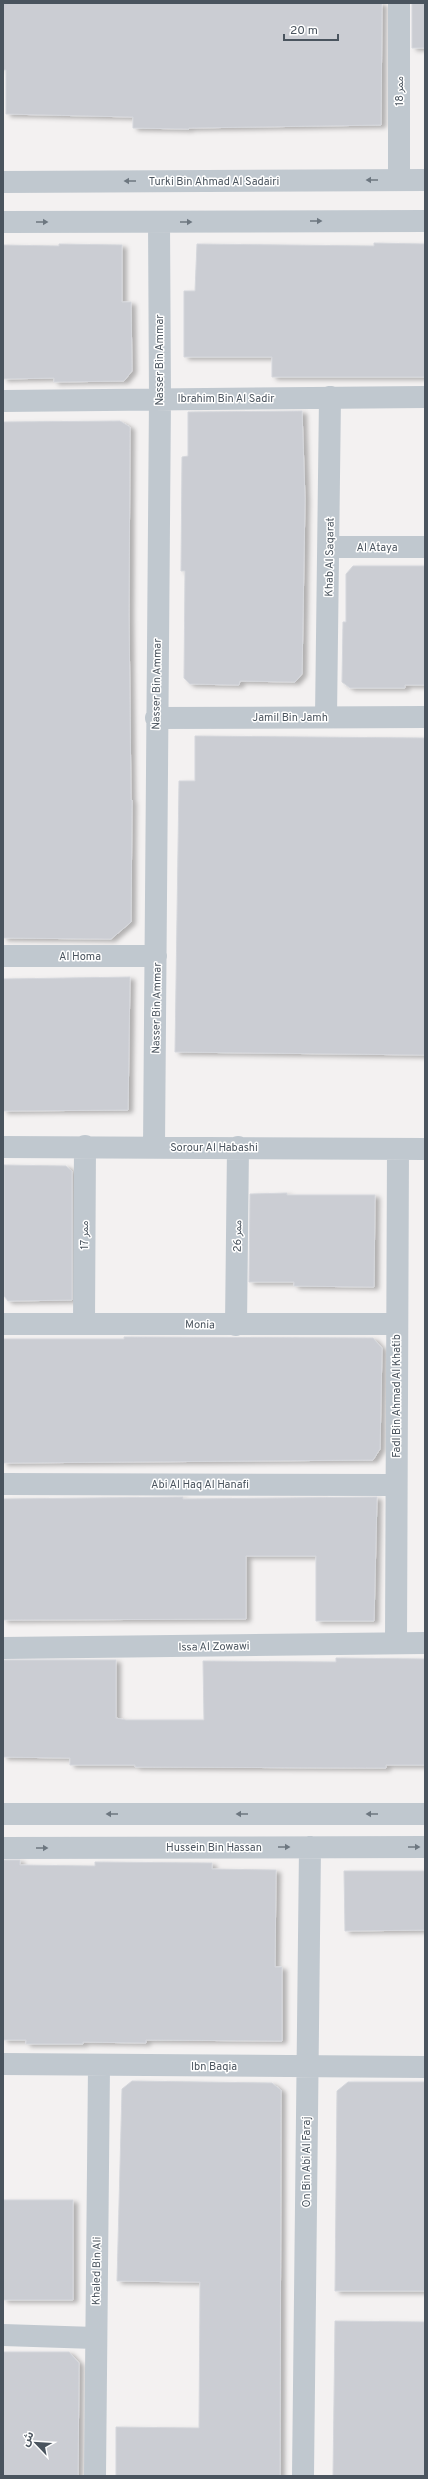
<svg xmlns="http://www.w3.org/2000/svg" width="428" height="2479" font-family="Overpass,'Noto Sans Arabic',sans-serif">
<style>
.building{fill:#cbcdd3;stroke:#d5d7dc;filter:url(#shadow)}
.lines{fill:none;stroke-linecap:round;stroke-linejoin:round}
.minor{stroke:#c0c8cf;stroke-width:22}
.oneway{fill:#6d7780}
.labels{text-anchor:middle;stroke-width:3;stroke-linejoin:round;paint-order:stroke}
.street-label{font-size:11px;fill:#4a545e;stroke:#fff}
</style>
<defs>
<filter id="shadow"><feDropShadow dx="4.5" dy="2.5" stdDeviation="2" flood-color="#0004"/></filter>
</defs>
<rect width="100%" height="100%" fill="#f3f1f1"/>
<path class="building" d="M3 3H382L381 125 189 128V129L133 128V117L6 114V70H3Z
M412 3H425V48H412Z
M374 243 425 244V377H272V357H184V291H195L197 244 374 246Z
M59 244 122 245V302H131L132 371 124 381 54 382V378L3 379V245L59 246Z
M302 411 305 499 302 674 295 682 240 681 239 685 190 684 184 678 185 571H181L182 457 188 456V412Z
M120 421 130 427 129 614 131 800H132L131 922 111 939 3 938V422Z
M353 566H425V685H405V688H350L342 682 343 622H346V574Z
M195 736 425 738V1055L175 1052 179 781H195Z
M130 977 128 1110 3 1111V979Z
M4 1165 66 1166 72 1171V1300L8 1301 4 1296Z
M287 1193V1195H375L374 1287 294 1286V1282H249L250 1194Z
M124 1337 373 1338 382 1348 380 1449 373 1460 3 1463V1339H124Z
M183 1497V1499L377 1497 374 1621H316V1556H246V1619L3 1620V1499Z
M336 1658 425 1659V1765H386V1768L135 1767V1765H70V1758L3 1757V1660H116V1718L126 1720H204L203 1661 336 1662Z
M3 1860H20V1865L95 1866V1862L212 1863V1869L276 1870 275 1967H282V2041L146 2040V2043L83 2042V2044H26V2040H3Z
M344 1871H425V1930L345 1931Z
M132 2081 272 2083 281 2090 280 2476H116V2427L199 2428 200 2282 117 2281 122 2089Z
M348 2082H425V2291H335L337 2091Z
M3 2200H73V2300H3Z
M335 2321 425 2322V2476H333Z
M3 2352H69L79 2363 78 2476H3Z"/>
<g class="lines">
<path class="minor" d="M399 3V180
M3 182 425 180
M3 222 425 221
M3 401 425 397
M330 547H425
M326 717 330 397
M156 718 425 717
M3 956H156
M3 1147 425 1149
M154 1147 160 398 159 222
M84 1323 85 1146
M3 1324H396
M236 1325 238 1147
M3 1484 396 1485
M396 1642 398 1149
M3 1648 425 1643
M3 1814H425
M3 1848 425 1847
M3 2064 425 2067
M3 2335 95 2338
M95 2476 99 2066
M303 2476 310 1847"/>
</g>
<defs><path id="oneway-solid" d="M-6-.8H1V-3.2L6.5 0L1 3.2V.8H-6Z"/></defs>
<g class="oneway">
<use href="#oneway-solid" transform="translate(372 180) rotate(180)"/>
<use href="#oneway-solid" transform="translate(130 181) rotate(180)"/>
<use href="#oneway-solid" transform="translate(316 221)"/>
<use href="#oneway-solid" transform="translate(42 222)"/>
<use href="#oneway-solid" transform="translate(186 222)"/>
<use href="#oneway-solid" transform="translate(112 1814) rotate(-180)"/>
<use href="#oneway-solid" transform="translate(242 1814) rotate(-180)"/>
<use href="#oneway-solid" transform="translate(372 1814) rotate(-180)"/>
<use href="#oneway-solid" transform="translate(284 1847)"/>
<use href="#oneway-solid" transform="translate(414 1847)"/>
<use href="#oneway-solid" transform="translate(42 1848)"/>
</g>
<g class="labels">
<g class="street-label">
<text transform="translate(399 91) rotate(-90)" y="4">ممر 18</text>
<text x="214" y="185">Turki Bin Ahmad Al Sadairi</text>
<text transform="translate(159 360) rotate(-90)" y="4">Nasser Bin Ammar</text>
<text x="226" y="402">Ibrahim Bin Al Sadir</text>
<text x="377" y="551">Al Ataya</text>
<text transform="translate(329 557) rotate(-89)" y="4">Khab Al Saqarat</text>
<text transform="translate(156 684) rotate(-89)" y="4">Nasser Bin Ammar</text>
<text x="290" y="721">Jamil Bin Jamh</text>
<text x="80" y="960">Al Homa</text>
<text transform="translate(156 1008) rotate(-89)" y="4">Nasser Bin Ammar</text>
<text x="214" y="1151">Sorour Al Habashi</text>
<text transform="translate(84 1235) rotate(-90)" y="4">ممر 17</text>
<text transform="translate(237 1236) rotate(-89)" y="4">ممر 26</text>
<text transform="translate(200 1324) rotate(1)" y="4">Monia</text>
<text transform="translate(396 1396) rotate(-90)" y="4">Fadl Bin Ahmad Al Khatib</text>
<text x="200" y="1488">Abi Al Haq Al Hanafi</text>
<text transform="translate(214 1646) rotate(-1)" y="4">Issa Al Zowawi</text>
<text x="214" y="1851">Hussein Bin Hassan</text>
<text x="214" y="2070">Ibn Baqia</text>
<text transform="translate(306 2162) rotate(-90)" y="4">On Bin Abi Al Faraj</text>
<text transform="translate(96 2271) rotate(-89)" y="4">Khaled Bin Ali</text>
</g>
</g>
<rect width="428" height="2479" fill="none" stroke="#4a545e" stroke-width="8"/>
<g transform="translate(36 2443) rotate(295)" stroke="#ffffff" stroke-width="3" paint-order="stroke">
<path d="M0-3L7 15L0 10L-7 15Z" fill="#4a545e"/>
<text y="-6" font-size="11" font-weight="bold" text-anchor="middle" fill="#4a545e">ش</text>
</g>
<path d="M284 34v6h54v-6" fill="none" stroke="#4a545e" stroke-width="2"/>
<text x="290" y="34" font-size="12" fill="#4a545e" stroke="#ffffff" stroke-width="3" paint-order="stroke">20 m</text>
</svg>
